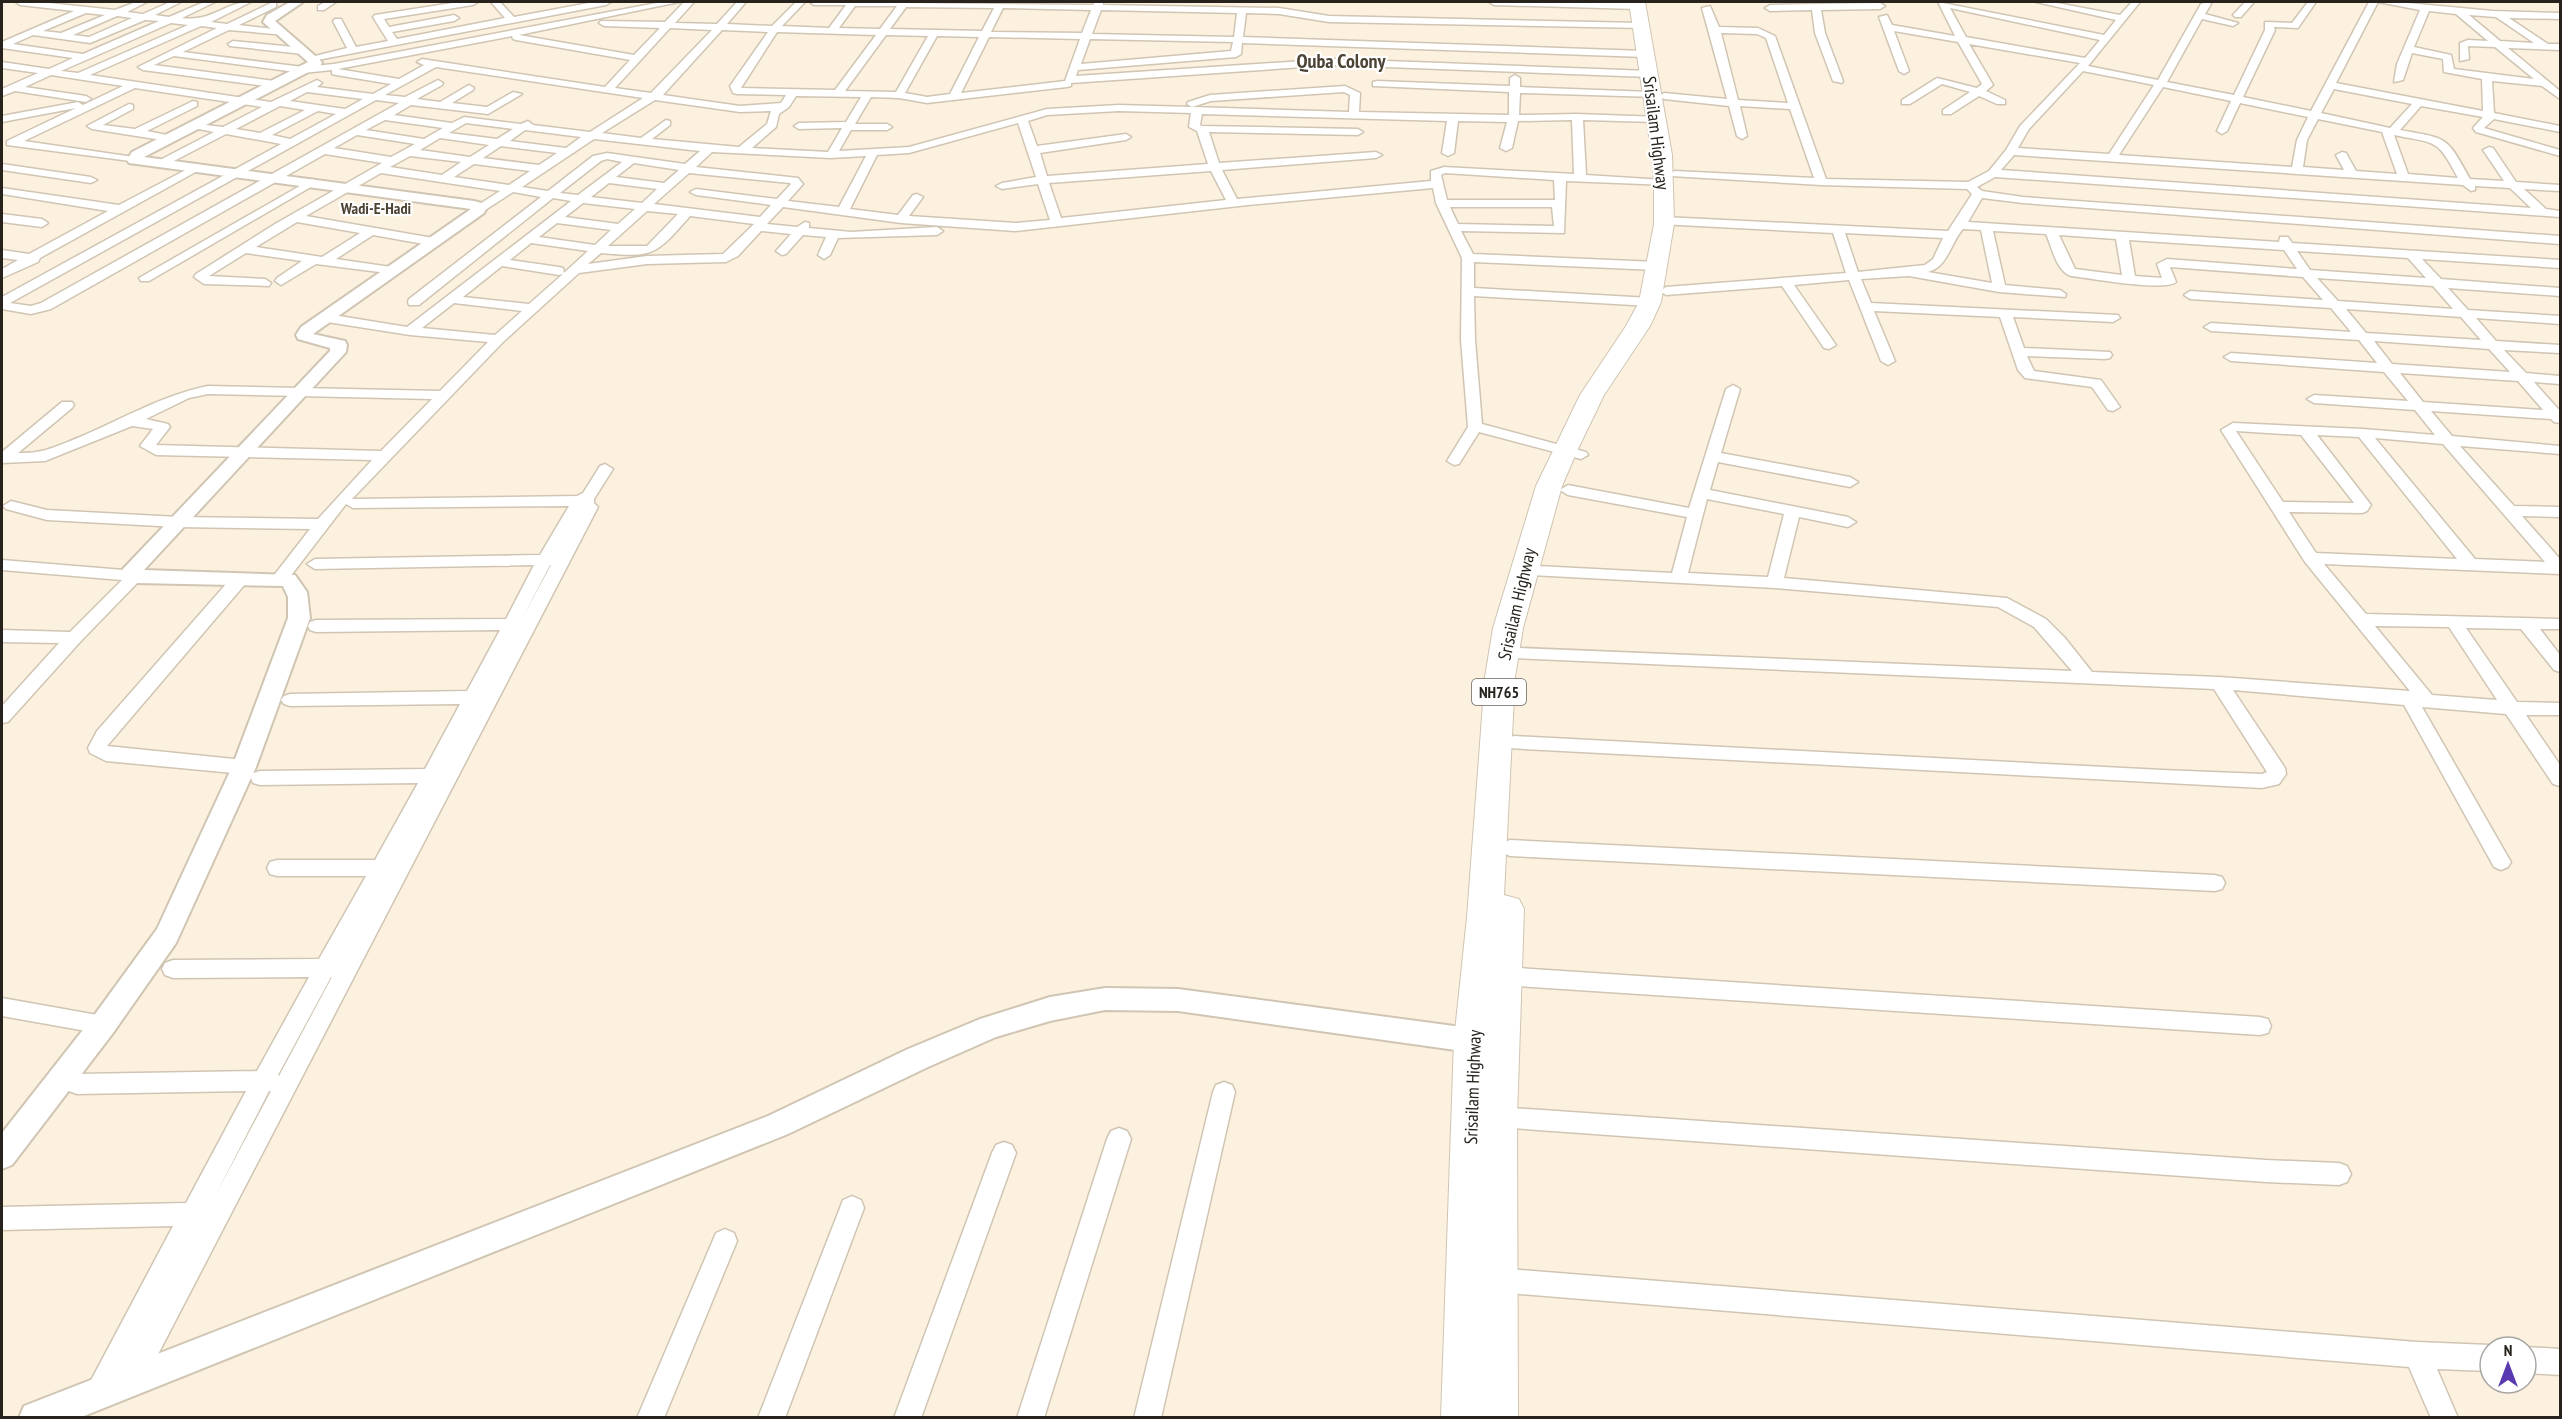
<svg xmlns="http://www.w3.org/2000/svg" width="2562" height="1419" font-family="'PT Sans Narrow',sans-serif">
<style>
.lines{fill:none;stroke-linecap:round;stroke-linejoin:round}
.minor-casing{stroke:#d0c5b3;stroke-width:3}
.tertiary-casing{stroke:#d0c5b3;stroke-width:4}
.trunk-casing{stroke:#d0c5b3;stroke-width:2}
.minor{fill:#fff;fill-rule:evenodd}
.tertiary{fill:#fff;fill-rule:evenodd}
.trunk{fill:#fff;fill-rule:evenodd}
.labels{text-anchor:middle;stroke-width:4.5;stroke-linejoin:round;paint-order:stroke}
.far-neighbourhood-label{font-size:16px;font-weight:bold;fill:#4c4334;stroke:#fff}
.shield{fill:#fff;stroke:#686560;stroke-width:1.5}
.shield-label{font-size:16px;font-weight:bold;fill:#27231c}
.street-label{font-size:18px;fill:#27231c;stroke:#fff}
.far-district-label{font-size:20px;font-weight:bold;fill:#4c4334;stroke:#fff}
</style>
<rect width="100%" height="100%" fill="#fcf1de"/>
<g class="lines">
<g class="minor-casing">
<path id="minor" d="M16 2H39L115 10 136 2H147L127 12 143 14 170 2H181L155 15 169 17 204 2H215L182 18C213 22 224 2 251 2L211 22 227 24 273 2 276 3V7L239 25 283 30 288 33 286 35 229 30 183 52 303 67 334 64 662 2H679L519 35 634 55 660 28 604 26 599 23 601 21 665 22 684 2H694L675 23 717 24 737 2H746L727 24 772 26 796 2H805L782 26 829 28 846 5H814L810 2 1093 5 1095 2H1103V5L1279 8 1329 16 1640 23 1645 26 1643 28 1329 22 1279 14 1246 13 1243 37 1645 51 1650 54 1645 57 1242 43 1241 54 1236 57 1078 70 1076 76 1333 59 1649 71 1654 74 1649 77 1333 65 1071 83V86L1067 87 927 103 899 98 871 97 855 124H887L892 127 887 130H851L839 151 909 147 1047 109 1119 105 1192 107 1187 104 1188 102 1210 95 1345 86 1360 93 1359 112 1509 115V92L1373 86V82L1377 81 1510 86V78L1515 75 1520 78V87L1652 92 1656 93V97L1520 93 1519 115 1577 114 1660 117 1661 119 1656 122 1583 120 1586 175 1664 180 1670 183 1668 185 1566 181 1564 233 1461 231 1473 254 1657 262 1663 266 1657 270 1474 262V288L1650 298 1656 302 1650 306 1474 296 1475 340 1482 424 1586 452 1588 455 1581 459 1479 432 1459 464 1454 465 1447 461 1468 427 1461 340 1462 258 1436 203 1433 188 1248 205 1015 231 901 223 783 207 767 224 797 227 805 222 809 223V228L851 232 937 227 943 231 937 235 838 238 830 255 824 259 818 255 826 237 803 235 786 254 782 255 776 251 791 234 761 231 738 256 726 262 647 264 579 273 503 342 352 499 577 496 583 493 600 466 605 464 613 469 594 499V503L598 507 140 1389 131 1393 122 1389 118 1381 106 1404 97 1408 88 1404 84 1395 88 1386 173 1226 2 1230V1207L186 1203 246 1091 77 1094 69 1091 66 1084 69 1077 77 1074 257 1071 309 977 173 978 165 975 162 969 165 963 173 960 319 959 366 876H277L270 874 267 868 270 862 277 860H375L418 783 260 785 253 783 251 778 253 773 260 771 425 769 460 704 290 706 284 704 281 700 284 696 290 694 467 691 500 630 316 632 310 630 308 626 310 622 316 620 506 619 534 565 315 569 307 564 315 559 540 555 569 506 353 508 346 504 286 582H274L272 578 310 529 178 527 47 520 6 509 3 506 11 501 47 510 178 517 318 519 372 460 156 455 140 446 153 429 132 426 45 461 2 463V452L62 402H72L74 405 72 408 18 453C43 454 57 446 80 437 122 419 163 395 208 386L440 391 488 342 410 335 327 322 320 318 327 314 407 327 571 201 553 198 419 305H409L408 302 409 299 541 197 513 192 479 214 473 210 475 207 500 191 381 173 306 216 439 239V245L435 246 373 235 336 259 391 267 397 271 395 274 316 264 281 285 275 281 277 278 302 261 246 253 209 276 265 279 271 283 269 286 204 284 194 277 196 274 275 224 382 163 325 154 51 309 31 314 2 309V297L281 144 226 134 168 164H160V160L214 132 188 127V123L223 127 262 107 135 88 24 141 134 157 138 158V162L7 145V141L76 108 2 122V116L78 102 83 105 123 86 51 75 25 87 86 96 91 99 86 102 15 91 2 96V89L38 73 2 68V62L49 69 73 58 2 48V42L74 11 20 5ZM855 6H897L880 29 839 28ZM906 7 994 8 982 31 890 29ZM1003 8 1091 10 1082 33 991 32ZM1101 10 1237 13 1234 37 1092 34ZM86 13 105 15 61 33 43 31ZM117 16 132 18 89 37 73 35ZM145 20 159 21 83 54 13 44 33 35 90 43ZM171 23 188 25 78 73 61 71ZM201 26 217 28 138 67 143 70 274 87 279 84 274 81 154 65 174 56 303 73 332 70V74L336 75 391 84 373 94 317 87 322 83 317 80 271 102 90 75ZM670 28 712 30 651 93 615 88ZM722 30 768 32 730 86 733 93 737 94 786 95 781 103 740 106 663 95ZM777 32 876 35 835 90 741 88ZM886 35 928 36 896 92 845 91ZM512 36 513 39 516 40 630 60 605 87 422 59 417 62 424 65 399 79 338 69ZM937 36 979 37 950 94 927 97 905 93ZM989 37 1080 39 1065 81 961 93ZM1090 39 1233 42 1231 51 1081 64ZM436 67 643 98 590 132 533 125 528 121 521 124 464 117 452 123 394 115 411 105 488 114 522 94 513 92 487 107 452 103 473 90 474 88 469 85 440 102 417 99 442 85 443 83 438 80 405 97 385 95ZM307 92 363 99 345 109 290 101ZM1344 92 1350 95 1349 112 1192 107 1211 101ZM796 96 861 97 846 122 799 123 794 126 799 129 842 128 828 152 752 148 776 127 779 114 789 107ZM376 100 399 103 41 303 31 306 10 303ZM655 100 740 112 771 111 767 124 739 147 652 139 670 125V121L666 120 641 138 602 133ZM280 106 305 110 260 133 236 129ZM318 111 336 114 290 139 272 135ZM1119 111 1191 113 1189 127 1197 131 1208 164 1047 176 1040 153 1126 140 1131 137 1126 134 1037 146 1028 121 1047 115ZM1202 114 1447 121 1442 153 1448 156 1454 153 1458 121 1507 122 1500 148 1506 151 1512 148 1518 121 1572 120 1574 174 1444 167 1431 171V181L1237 199 1222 170 1376 158 1382 155 1376 152 1219 163 1209 132 1358 135 1363 132 1358 129 1202 126 1200 125ZM385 120 443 128 424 139 366 130ZM466 123 513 129 497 139 449 133ZM1018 123 1036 177 1002 183 996 186 1002 189 1038 184 1050 220 1015 223 909 216 923 197 917 194 913 195 898 215 850 209 877 155 909 153ZM525 130 581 137 566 148 510 141ZM357 135 415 144 391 157 334 148ZM440 138 489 145 470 157 420 150ZM594 139 700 151 685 164 607 153 593 156 548 191 522 187ZM501 146 557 153 539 165 483 158ZM712 152 831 158 866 156 839 207 788 201 803 184 798 178 696 167ZM410 156 461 162 442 175 390 167ZM607 159 622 162 578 195 560 193 601 161ZM634 163 679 170 664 183 616 177ZM474 164 530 171 509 185 454 177ZM1211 171 1226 200 1061 218 1049 183ZM689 173 790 183 791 184 777 199 696 189 690 192 696 195 771 205 760 217 654 204ZM1445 173 1554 180 1555 200H1447L1441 175ZM609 183 657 189 642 203 591 197ZM583 203 635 209 618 224 565 217ZM1450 207H1552L1554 226 1458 224ZM647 211 678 214 647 246H608ZM690 216 754 224 723 254 647 256 588 264 601 253C654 258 656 255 690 216ZM297 222 360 233 322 257 256 247ZM557 223 611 230 595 245 539 237ZM531 243 588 251 564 273 563 268 559 267 510 260ZM502 266 559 275 563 274 529 304 463 297ZM454 303 522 311 495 335 422 328ZM208 394 432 399 381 451 156 445 170 427 168 424 146 419 189 398ZM550 565H551L522 619ZM331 977H332L279 1076 278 1075ZM269 1091H271L215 1196Z
M325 2H336L324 10H318V6Z
M459 2H478L473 5 384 19 389 27 454 15 459 18 454 21 392 32 397 39 505 18 491 2H500L514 17 594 2H611L606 5 312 61 307 58 347 48 333 21 335 19H341L356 47 388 41 373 17 375 15Z
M1489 2 1637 3 1642 6 1637 9 1494 5Z
M1938 2 2104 35 2116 20 2036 2H2052L2120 15 2132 2H2140L2088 66 2158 80 2201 4 2209 2 2211 4 2205 14 2238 23 2233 26 2202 19 2167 82 2234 95 2265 30V22L2292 23 2308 2H2316L2298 28 2274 27 2275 30 2243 97 2311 111 2369 2H2397L2493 11 2560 13V19L2509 18 2548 44H2560V50L2508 48 2560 91V99L2542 86 2492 81 2494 113 2560 126V132L2494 119 2484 128 2560 150V156L2476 132 2473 128 2483 117 2421 106 2400 130C2448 139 2446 135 2470 179L2504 181 2483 150 2489 147 2493 148 2516 182 2560 185V191L2524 189 2546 209 2560 211V217L1995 177 1977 187 1982 191 2023 197 2560 236V244L2023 203 1982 198 1968 222 2279 242 2280 237H2288L2292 243 2560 260V268L2422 259 2441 279 2560 288V296L2448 288 2468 310 2560 316V324L2476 318 2496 341 2560 345V353L2504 350 2526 373 2560 376V384L2534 382 2560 411V423L2554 422 2551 419 2431 411 2452 436 2560 446V454L2460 446 2514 506 2560 507V517L2522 516 2560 559V574L2324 564 2366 614 2560 619V629H2540L2560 655V672L2554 670 2521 629 2466 628 2517 702 2560 703V715H2526L2560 765V786L2553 784 2506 714 2422 707 2508 857 2511 862 2508 867 2501 870 2494 867 2404 705 2233 690 2285 768 2286 774 2279 784 2262 788 1507 748 1505 743 1507 738 1514 736 2162 770 2262 774 2267 772 2214 689 1515 658 1512 654 1515 650 1521 648 2072 671 2034 627 1998 607 1775 588 1531 575 1529 571 1531 567 1537 566 1672 573 1687 517 1568 495 1560 490 1568 485 1689 508 1726 389 1733 385 1740 389 1721 453 1850 477 1858 482 1850 487 1718 462 1710 490 1848 517 1856 522 1848 527 1799 517 1784 578 2007 598 2046 619 2065 638 2092 672 2219 677 2410 691 2305 562 2221 430 2233 423 2363 429 2435 435 2415 410 2314 403 2307 399 2314 395 2408 401 2384 372 2231 361 2224 357 2231 353 2377 363 2359 340 2211 331 2204 327 2211 323 2351 332 2331 308 2190 299 2184 295 2190 291 2323 300 2303 277 2170 267 2176 282C2165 292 2089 278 2071 276 2056 271 2052 247 2046 234L1993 231 2005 285 2060 290 2066 294 2065 297 1999 292 1909 276 1861 279 1871 303 2118 315 2120 318 2113 322 2013 317 2024 348 2110 352 2112 355 2110 358 2105 359 2027 356 2034 371 2101 380 2120 407 2113 411 2108 410 2092 387 2025 378 2018 370 2000 317 1874 311 1895 361 1888 365 1881 361 1849 280 1794 285 1836 345 1829 349 1824 348 1782 286 1666 295 1660 291 1666 287 1846 273 1833 233 1660 224V218L1664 217 1948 231 1972 194 1967 189 1821 185 1671 176 1669 174 1675 171 1814 178 1790 109 1740 106 1747 136 1742 139 1737 136 1729 106 1664 99 1659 96 1664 93 1727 99 1702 8 1710 6 1719 27 1758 28 1775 36 1826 179 1968 182 1989 171 2006 150 2020 126 2080 63 1969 44 1993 85 1986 91 2005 100V104H1997L1979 96 1951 114H1943V110L1970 92 1942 84 1910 104H1902V100L1937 78 1977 88 1982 84 1958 42 1894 31 1909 71 1904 74 1899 71 1879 17 1887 15 1892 25 1955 36ZM2378 2 2420 10 2397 64 2394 82 2403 80 2412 53 2443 59 2444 72 2482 79 2483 111 2336 83ZM1950 8 2100 40 2085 58 1966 37ZM2429 11 2456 14 2488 41 2468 40 2460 43V61L2469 59 2468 46 2495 47 2534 79 2454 69 2451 55 2414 47ZM2469 15 2496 17 2534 43 2500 41ZM1721 33 1757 34 1766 38 1788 103 1738 100ZM2083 71 2154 85 2109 154 2018 148 2029 129ZM2163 87 2231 101 2217 131 2222 134 2227 131 2240 103 2308 117 2297 140 2292 167 2119 155ZM2334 89 2412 104 2390 128 2321 113ZM2318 119 2382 132 2397 174 2356 171 2346 153 2342 152 2336 155 2344 170 2303 167 2307 140ZM2394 135C2437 144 2437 138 2458 178L2408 174ZM2014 155 2463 185 2471 191 2475 190V186L2510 188 2531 208 2001 170ZM1963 229 1981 230 1992 283 1928 272C1948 267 1951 242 1963 229ZM1845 233 1943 238 1933 259 1925 265 1858 272ZM2059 235 2116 239 2122 275 2075 269ZM2129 240 2284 250 2297 269 2167 259 2157 264 2162 278 2135 276ZM2297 251 2408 258 2426 278 2310 270ZM2317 278 2433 286 2453 309 2338 301ZM2346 309 2461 317 2481 340 2366 333ZM2374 341 2489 349 2510 372 2392 364ZM2400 373 2518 381 2543 410 2423 402ZM2236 431 2301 435 2354 503 2283 502ZM2317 435 2359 437 2457 559 2316 553 2289 512 2362 513 2367 511 2371 505ZM2375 438 2443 444 2545 562 2475 559ZM1707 499 1784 514 1768 577 1688 573ZM2375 626 2449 627 2497 700 2432 695Z
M2245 2H2254L2241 17H2235L2233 15Z
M1816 4 1880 3 1885 6 1880 9 1821 10 1825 33 1843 81 1842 83 1833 81 1815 33 1812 10 1770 11 1765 8 1770 5Z
M233 41 303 48 308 51 303 54 230 46 228 44Z
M193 101 197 102V106L147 131 172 136V140L168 141 92 129 87 126 129 104 133 105V109L103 125 135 129Z
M2 164 91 177 97 180 91 183 2 170Z
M197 164 203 167 201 169 40 258 38 262 2 278V269L18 260 2 258V250L29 254 108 211 2 194V188L119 205Z
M312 179 318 182 316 184 149 281H141L139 278Z
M2 214 42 219 48 223 42 227 2 222Z
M2 560 136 571 142 572 144 576 80 642 8 722 2 723V706L59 643 2 642V630L70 632 122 580 2 570Z
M240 574 246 575 248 579 246 583 107 746 244 760 251 762 253 767 251 772 244 774 106 761 90 753 88 748 97 731 234 575Z
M1510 840 2215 875 2222 877 2225 883 2222 889 2215 891 1510 856 1503 853 1500 848 1503 843Z
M1503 967 2260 1017 2268 1019 2271 1026 2268 1033 2260 1035 1503 985 1495 982 1492 976 1495 970Z
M2 998 103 1016 111 1018 114 1025 111 1032 103 1034 2 1016Z
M1224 1082 1232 1085 1235 1092 1161 1418H1134L1213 1092 1216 1085Z
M1497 1107 2266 1160 2339 1163 2347 1166 2351 1174 2347 1182 2339 1185 2266 1182 1497 1127 1489 1124 1485 1117 1489 1110Z
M1119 1128 1127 1131 1131 1139 1044 1418H1017L1107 1139 1111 1131Z
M1004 1142 1012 1145 1016 1153 921 1418H894L992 1153 996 1145Z
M852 1196 861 1200 864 1208 785 1418H758L840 1208 843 1200Z
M725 1229 734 1233 737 1241 664 1418H637L716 1233Z
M1496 1268 2417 1342 2490 1345 2495 1347H2490V1371L2437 1369 2458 1418H2431L2409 1367 1496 1292 1487 1289 1483 1280 1487 1271Z
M2526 1347 2560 1349V1375L2526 1373Z"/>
</g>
<g class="tertiary-casing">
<path id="tertiary" d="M290 2H303L275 21 320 60 322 63 320 66 144 157 474 201 485 204 487 207 484 213 313 334 345 341 347 345 346 352 144 570 295 575 307 592 310 618 256 767 176 943 113 1033 12 1165 2 1169V1133L93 1017 157 929 232 767 288 618V597L283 586 136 583 129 581 122 573 123 569 330 351V348L298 339 296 335 301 327 471 209 129 163 127 160 132 152 308 62 263 22 267 15Z
M1105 988 1178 989 1484 1030 1494 1033 1498 1042 1494 1051 1484 1054 1178 1011 1105 1010 1050 1021 996 1037 928 1067 788 1134 79 1418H19L24 1406 768 1116 908 1049 980 1019 1050 997Z"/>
</g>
<g class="trunk-casing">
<path id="trunk" d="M1629 2H1645L1672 155 1674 224 1661 302 1650 326 1604 395 1577 451 1562 486 1523 628 1515 677 1504 895 1519 899 1524 909 1517 1117 1518 1418H1441L1454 1041 1467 917 1485 677 1493 628 1536 486 1580 395 1626 326 1639 302 1654 224V183L1652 155Z"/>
</g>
<use href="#minor" class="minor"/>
<use href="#tertiary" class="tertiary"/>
<use href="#trunk" class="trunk"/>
</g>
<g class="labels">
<g class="far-neighbourhood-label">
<text x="376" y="214">Wadi-E-Hadi</text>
</g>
<rect class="shield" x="1472" y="679" width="54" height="26" rx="4.5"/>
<g class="shield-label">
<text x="1499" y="698">NH765</text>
</g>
<g class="street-label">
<text transform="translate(1656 133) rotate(83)" y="6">Srisailam Highway</text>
<text transform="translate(1517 604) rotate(-77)" y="6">Srisailam Highway</text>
<text transform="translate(1473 1087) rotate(-88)" y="6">Srisailam Highway</text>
</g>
<g class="far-district-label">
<text x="1341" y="68">Quba Colony</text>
</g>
</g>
<rect width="2562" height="1419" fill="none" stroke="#27231c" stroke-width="6"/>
<g transform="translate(2508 1365)"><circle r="28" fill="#ffffff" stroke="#a9a7a4" stroke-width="1.5"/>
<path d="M0-4.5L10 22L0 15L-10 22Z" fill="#5b39b1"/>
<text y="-9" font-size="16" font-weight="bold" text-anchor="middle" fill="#27231c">N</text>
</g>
</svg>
